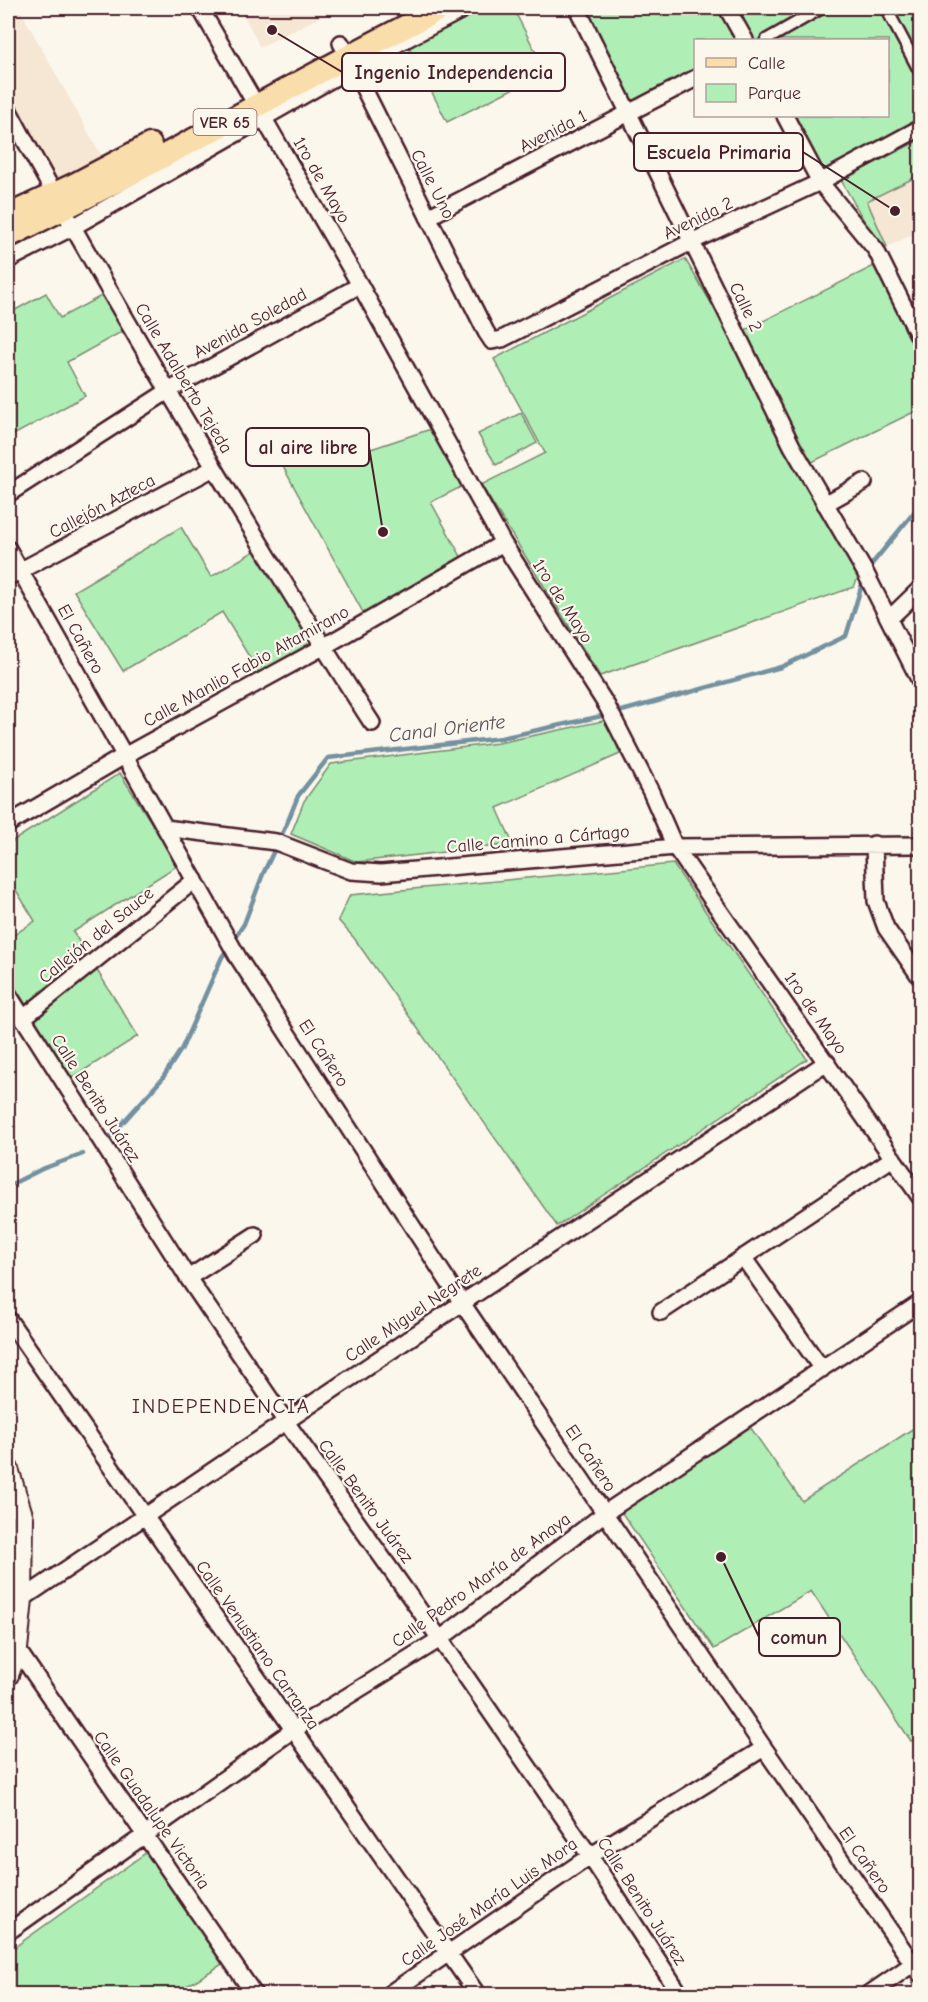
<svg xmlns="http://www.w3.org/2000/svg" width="928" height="2002" font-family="'Comic Neue',sans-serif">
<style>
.built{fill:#f6e6d4}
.green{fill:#afefb6;stroke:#7c8770;stroke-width:1.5}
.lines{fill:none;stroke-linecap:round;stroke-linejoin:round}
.stream{stroke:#7391a0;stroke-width:4.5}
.pedestrian-casing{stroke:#4a1f2b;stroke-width:15}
.minor-casing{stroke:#4a1f2b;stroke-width:20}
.secondary-casing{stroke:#4a1f2b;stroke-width:24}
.primary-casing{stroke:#4a1f2b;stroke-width:27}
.pedestrian{stroke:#fbf7ec;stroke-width:10}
.minor{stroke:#fbf7ec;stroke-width:15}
.secondary{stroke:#fbf7ec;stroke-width:20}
.primary{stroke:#f9deab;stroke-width:22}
.labels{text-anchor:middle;stroke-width:4.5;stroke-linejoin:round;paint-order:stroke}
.shield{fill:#fbf7ec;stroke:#7f6065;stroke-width:1.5}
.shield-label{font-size:16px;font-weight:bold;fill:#4a1f2b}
.street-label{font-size:18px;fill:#4a1f2b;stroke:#fbf7ec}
.water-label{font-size:20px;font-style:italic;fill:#5b4e5c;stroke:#fbf7ec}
.quarter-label{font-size:21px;letter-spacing:1.5px;fill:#4a1f2b;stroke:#fbf7ec}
.leader{fill:none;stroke:#4a1f2b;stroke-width:2}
.callout-dot{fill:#4a1f2b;stroke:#fbf7ec;stroke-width:2}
.callout{fill:#fbf7ec;stroke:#4a1f2b;stroke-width:2}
.callout-label{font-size:20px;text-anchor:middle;font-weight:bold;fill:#4a1f2b}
</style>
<rect width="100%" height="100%" fill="#fbf7ec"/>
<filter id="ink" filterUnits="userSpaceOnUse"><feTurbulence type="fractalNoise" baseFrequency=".0167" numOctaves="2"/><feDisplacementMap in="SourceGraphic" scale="12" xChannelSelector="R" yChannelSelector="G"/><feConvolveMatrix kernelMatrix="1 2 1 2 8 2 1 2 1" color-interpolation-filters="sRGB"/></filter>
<g filter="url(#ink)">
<path class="built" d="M8 8H19L106 164 54 189 8 103Z
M240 8H338L260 47Z
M920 175V211L918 212 920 218V231L887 247 867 201Z"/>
<path class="green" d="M477 8H513L546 72 447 122 407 43Z
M582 8H721L738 40H696L695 69 631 102Z
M731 8H920V125L820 177 788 116H888V40H749Z
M920 140V175L867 201 887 247 878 245 841 180Z
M685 259 766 395 866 557 854 587 600 676 481 485 545 453 494 359Z
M878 264 920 351V409L810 463 745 330Z
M46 293 60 318 103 295 123 331 67 362 85 396 8 438V314Z
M521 413 537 443 496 465 478 434Z
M434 428 465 485 431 502 464 562 365 616 276 454 365 451Z
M181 527 211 577 256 550 312 642 259 673 222 612 123 671 74 591Z
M607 720 620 754 497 808 513 844 357 862 291 834 304 801 331 764 498 743Z
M120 773 178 865 73 932 138 1036 72 1078 8 976V939L35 921 8 877V844Z
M673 864 807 1059 557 1226 354 938 338 920 350 895Z
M748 1424 802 1501 920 1424V1745L917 1739 911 1741 811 1591 714 1649 620 1510Z
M147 1852 224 1963 174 1994H8V1952Z"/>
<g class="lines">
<path class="stream" d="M867 570 920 505
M108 1139 162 1079 182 1048 222 957 244 924 263 874 288 821 298 796 328 758 501 738 611 714 781 667 846 636 864 578
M8 1186 42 1169 83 1154"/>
<g class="pedestrian-casing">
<path id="pedestrian" d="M886 8 920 72
M766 40 822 8"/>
</g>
<g class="minor-casing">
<path id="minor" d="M200 8 360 285 503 543 607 706 651 792 675 847 920 1197
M577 8 792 446 865 572 920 681
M727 8 745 40
M341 43 486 332 492 341 502 339 691 242 820 182 920 128
M8 109C75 235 148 358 221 479 271 561 320 643 372 723
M785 116 820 182 876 250 920 339
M428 217 696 78
M8 260 73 227 353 67 466 8
M8 494 168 391 360 285
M825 504 864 482
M8 549 239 959 462 1303 764 1748 920 1974
M8 577 214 468
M889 619 920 589
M8 824 124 756 323 647 503 543
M165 828 276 842 351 871 381 873 675 847 920 845
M874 844 876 901 886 928 920 977
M8 994 188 1278 286 1422 440 1639 590 1856 680 1994
M22 1019 195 880
M743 1257 822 1369
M188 1278 255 1235
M661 1312 893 1158
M8 1319 477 1994
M22 1599 462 1303 827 1062
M11 1651 17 1649 254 1994
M8 1932 293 1730 440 1639 605 1513 920 1303
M389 1994 590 1856 764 1748
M869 1994 920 1959"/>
</g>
<g class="secondary-casing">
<path id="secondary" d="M8 1469 23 1518 22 1599 17 1649 8 1675"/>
</g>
<g class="primary-casing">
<path id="primary" d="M8 216 76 184 150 145
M8 236C155 165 296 81 442 8"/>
</g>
<use href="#pedestrian" class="pedestrian"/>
<use href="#minor" class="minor"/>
<use href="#secondary" class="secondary"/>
<use href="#primary" class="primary"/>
</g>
</g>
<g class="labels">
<rect class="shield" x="193.5" y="109" width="63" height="26" rx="4.5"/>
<g class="shield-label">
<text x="225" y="128">VER 65</text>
</g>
<g class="street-label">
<text transform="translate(553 131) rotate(-27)" y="6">Avenida 1</text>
<text transform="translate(322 180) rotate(60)" y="6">1ro de Mayo</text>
<text transform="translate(433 184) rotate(63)" y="6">Calle Uno</text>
<text transform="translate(698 218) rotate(-26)" y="6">Avenida 2</text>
<text transform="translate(746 307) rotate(64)" y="6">Calle 2</text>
<text transform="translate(250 323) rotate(-29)" y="6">Avenida Soledad</text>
<text transform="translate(184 378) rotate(59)" y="6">Calle Adalberto Tejeda</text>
<text transform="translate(102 506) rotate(-28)" y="6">Callejón Azteca</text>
<text transform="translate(563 601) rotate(57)" y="6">1ro de Mayo</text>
<text transform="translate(81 639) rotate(61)" y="6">El Cañero</text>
<text transform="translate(246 666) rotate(-29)" y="6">Calle Manlio Fabio Altamirano</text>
<text transform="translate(538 839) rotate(-5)" y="6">Calle Camino a Cártago</text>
<text transform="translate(96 935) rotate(-39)" y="6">Callejón del Sauce</text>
<text transform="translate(816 1013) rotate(55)" y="6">1ro de Mayo</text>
<text transform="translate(324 1053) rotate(57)" y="6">El Cañero</text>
<text transform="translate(96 1098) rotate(57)" y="6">Calle Benito Juárez</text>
<text transform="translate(413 1313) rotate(-34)" y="6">Calle Miguel Negrete</text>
<text transform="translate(591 1458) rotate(56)" y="6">El Cañero</text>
<text transform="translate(366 1501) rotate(54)" y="6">Calle Benito Juárez</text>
<text transform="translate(481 1580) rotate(-36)" y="6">Calle Pedro María de Anaya</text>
<text transform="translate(258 1645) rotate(55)" y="6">Calle Venustiano Carranza</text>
<text transform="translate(152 1810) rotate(55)" y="6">Calle Guadalupe Victoria</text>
<text transform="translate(865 1860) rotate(55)" y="6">El Cañero</text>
<text transform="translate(642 1901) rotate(57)" y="6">Calle Benito Juárez</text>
<text transform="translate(489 1902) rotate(-35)" y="6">Calle José María Luis Mora</text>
</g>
<g class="water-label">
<text transform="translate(447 728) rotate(-7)" y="7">Canal Oriente</text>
</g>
<g class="quarter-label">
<text x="221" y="1413">INDEPENDENCIA</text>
</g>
</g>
<path class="leader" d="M272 30L342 72M895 211L803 152M383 532L369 447M721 1557L759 1637"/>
<g class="callout-dot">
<circle cx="272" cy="30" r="6"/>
<circle cx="895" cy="211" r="6"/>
<circle cx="383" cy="532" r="6"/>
<circle cx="721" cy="1557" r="6"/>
</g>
<g class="callout">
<rect x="342" y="53" width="223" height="38" rx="6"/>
<rect x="634" y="133" width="169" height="38" rx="6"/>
<rect x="246" y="428" width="123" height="38" rx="6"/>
<rect x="759" y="1618" width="81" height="38" rx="6"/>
</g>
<g class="callout-label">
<text x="454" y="79">Ingenio Independencia</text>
<text x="719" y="159">Escuela Primaria</text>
<text x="308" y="454">al aire libre</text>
<text x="799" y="1644">comun</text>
</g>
<rect width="928" height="2002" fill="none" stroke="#fbf7ec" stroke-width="30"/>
<rect x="15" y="15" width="898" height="1972" fill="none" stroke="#4a1f2b" stroke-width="2" filter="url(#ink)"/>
<rect x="694" y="39" width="195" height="78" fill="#fbf7ec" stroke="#b4a19f" stroke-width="1.5"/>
<rect x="706" y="58" width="30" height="9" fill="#f9deab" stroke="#b4a19f" stroke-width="1.5"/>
<text x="748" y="69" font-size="18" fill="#4a1f2b">Calle</text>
<rect x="706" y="84" width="30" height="18" fill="#afefb6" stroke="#b4a19f" stroke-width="1.5"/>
<text x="748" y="99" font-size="18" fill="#4a1f2b">Parque</text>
</svg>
